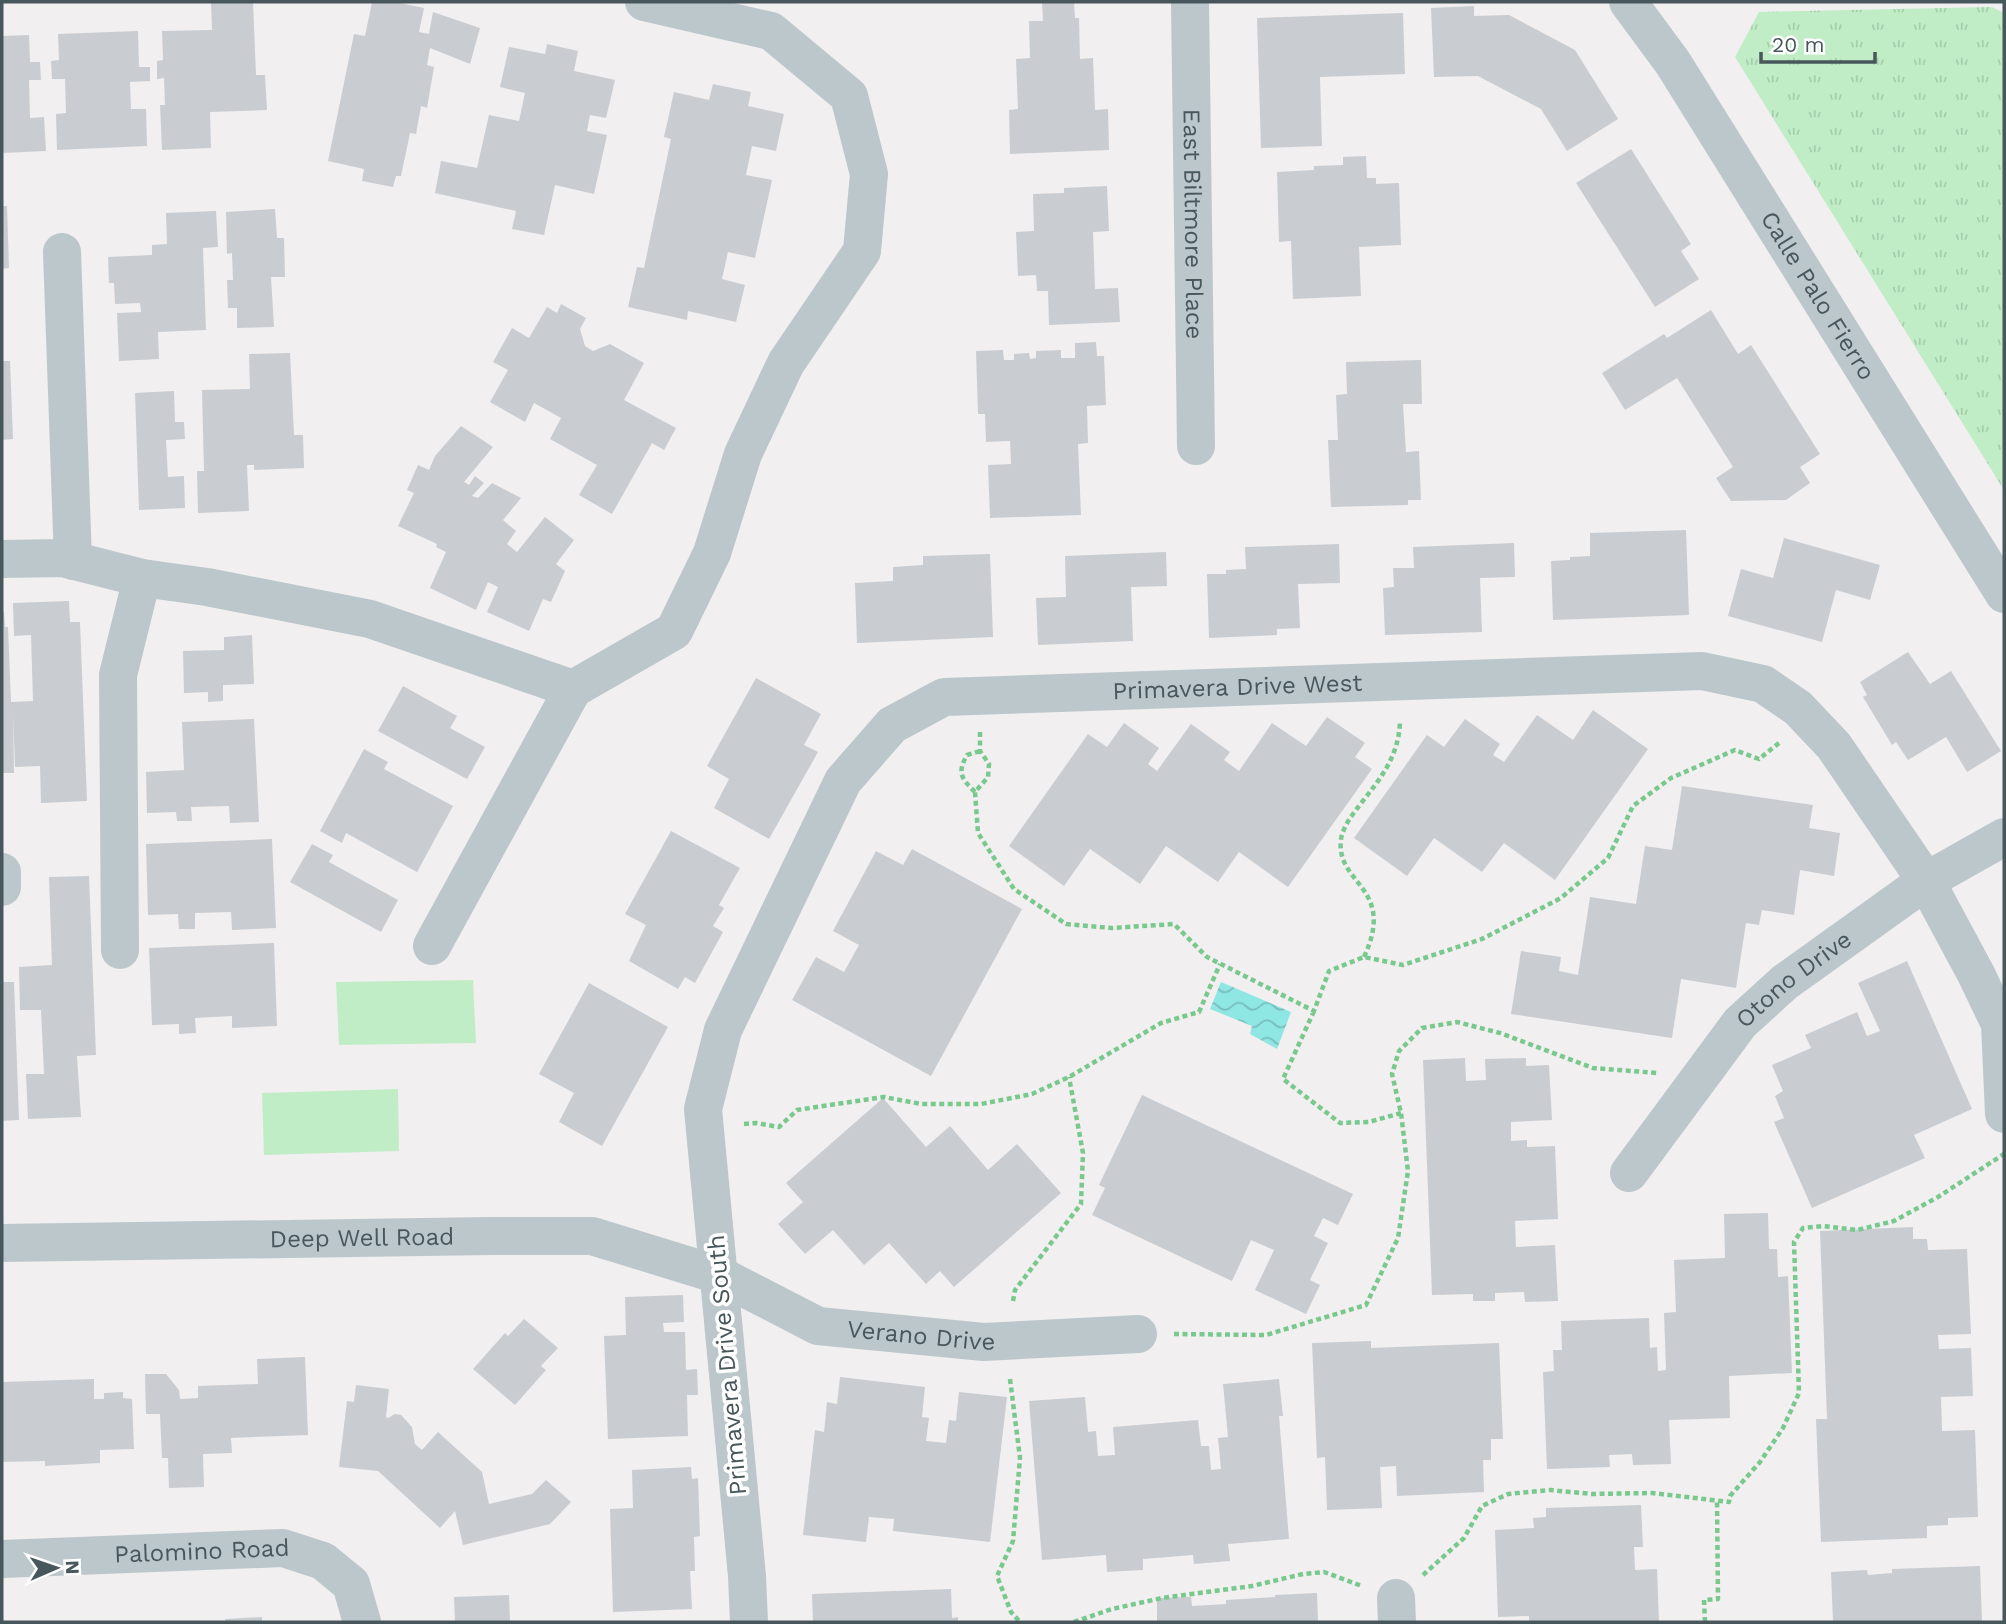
<svg xmlns="http://www.w3.org/2000/svg" width="2006" height="1624" font-family="'Work Sans',sans-serif">
<style>
.grass{fill:url(#grass-tufts)}
.pitch{fill:#c0edc6}
.water{fill:url(#water-waves)}
.building{fill:#c9cdd1}
.lines{fill:none;stroke-linecap:round;stroke-linejoin:round}
.path{stroke:#79c98e;stroke-width:4.5;stroke-dasharray:5 3.5;stroke-linecap:butt}
.minor{stroke:#bbc7cb;stroke-width:38}
.labels{text-anchor:middle;stroke-width:7;stroke-linejoin:round;paint-order:stroke}
.street-label{font-size:24px;fill:#48575c;stroke:#fff}
</style>
<defs>
<pattern id="grass-tufts" width="24" height="20" patternUnits="userSpaceOnUse" patternTransform="scale(1.75)"><rect width="24" height="20" fill="#c0edc6"/><path d="M3 7l-1-3M5 7V3M7 7l1-3M15 17l-1-3M17 17v-4M19 17l1-3" fill="none" stroke="#a6cdac"/></pattern>
<pattern id="water-waves" width="16" height="10" patternUnits="userSpaceOnUse" patternTransform="scale(1.75)"><rect width="16" height="10" fill="#8fe7e4"/><path d="M0 5q4-4 8 0t8 0" fill="none" stroke="#77bebc"/></pattern>
</defs>
<rect width="100%" height="100%" fill="#f1eff0"/>
<path class="grass" d="M1992 7 2004 13V490L1735 57 1759 12Z"/>
<path class="pitch" d="M473 980 476 1043 339 1045 336 982Z
M398 1089 399 1151 264 1155 262 1093Z"/>
<path class="water" d="M1221 982 1291 1012 1277 1049 1250 1034 1252 1026 1210 1009Z"/>
<path class="building" d="M211 2H253L256 75H265L267 110 210 112 211 148 162 150 160 105H165L164 78 157 79V61L163 60 162 31 212 30Z
M372 2H395L424 8 419 32 429 34 433 12 480 28 470 64 430 48 427 65 434 67 427 108 421 106 416 134 410 133 401 176H396L393 187 362 181 364 169 328 161 354 34 365 36Z
M1042 2H1074L1075 18H1079L1080 59 1093 58 1095 110 1108 109 1109 150 1010 154 1009 110 1018 109 1016 59 1030 58 1029 21H1043Z
M1474 6V16L1509 15 1575 50 1618 119 1567 151 1541 109 1478 76 1434 77 1431 8Z
M1403 13 1405 74 1320 77 1322 146 1261 148 1257 18Z
M138 31 139 67H150V81L130 82 131 109H146L147 146 57 150 56 114 66 113 65 79H52L51 61 59 60 58 34Z
M29 35 30 62H40L41 80H29L30 118 44 117 46 151 2 153V36Z
M547 44 578 51 574 71 615 80 606 118 590 115 587 131 607 135 594 194 555 185 544 235 512 229 516 211 435 193 441 161 477 168 489 115 519 121 525 93 500 87 509 47 545 54Z
M713 84 751 92 748 106 784 114 776 151 752 146 746 175 772 180 755 258 728 252 722 279 745 285 736 322 688 311 687 320 628 307 637 267 644 268 671 139 664 137 674 92 709 100Z
M1631 149 1691 244 1681 251 1699 279 1655 307 1576 183Z
M1366 156 1367 178H1376V184L1399 183 1401 245 1359 247 1361 296 1293 299 1291 241 1279 242 1277 172 1314 170V166L1343 165V157Z
M1107 186 1109 231 1093 232 1095 289 1118 288 1120 322 1049 325 1048 291H1037L1036 275 1018 276 1016 232 1034 231 1033 194 1064 193V188Z
M2 206H7L9 268 2 269Z
M275 209 277 238H284L285 277H271L274 327 237 328V308H228L227 280H233L232 253 227 254 226 212Z
M216 211 218 247 203 248 206 330 158 332 159 359 119 361 117 313 141 312 140 303 115 304 114 283H109L108 257 152 255V245L167 244 166 213Z
M561 304 586 318 580 329 585 346 593 351 610 344 644 363 624 400 676 428 664 450 652 443 612 514 579 495 597 465 550 439 561 418 534 403 525 422 490 402 508 370 493 362 512 328 529 338 547 307 557 313Z
M1711 310 1738 354 1751 345 1820 454 1800 467 1810 483 1786 500 1731 501 1716 478 1733 467 1677 378 1625 410 1602 373 1664 334 1667 338Z
M1096 342 1097 356H1104L1106 405 1087 406 1088 443 1078 444 1081 515 990 518 988 465 1011 464 1010 441 986 442 985 414H978L976 351 1003 350 1004 360H1014V354L1029 353 1030 359 1036 358V351L1061 350V358H1075V343Z
M290 353 294 435H303L304 468 254 470V465H247L249 511 198 513 197 471H204L202 390 250 389 249 354Z
M1421 360 1422 404H1403L1406 452 1419 451 1421 500H1408V505L1331 507 1328 440H1338L1336 395 1347 394 1346 362Z
M2 361H10L13 439 2 440Z
M174 391 175 422H184L185 439 166 440 168 477 184 476 185 508 139 510 135 393Z
M461 426 493 447 464 482 469 485 475 476 484 483 472 496 478 498 492 483 521 498 503 520 516 531 507 544 517 552 545 517 574 540 556 564 565 571 551 602 543 599 529 631 487 612 498 587 488 582 476 610 430 588 446 552 436 547 437 544 398 526 414 493 407 490 418 465 429 470 435 456Z
M1686 530 1689 615 1553 620 1551 561 1570 560V557L1590 556V533Z
M1784 538 1880 565 1870 600 1836 590 1822 642 1728 616 1741 569 1773 578Z
M1514 543 1515 577 1480 578 1482 632 1385 635 1383 588 1394 587 1393 568H1414L1413 547Z
M1339 544 1340 583 1298 584 1300 628 1277 629V635L1209 638 1207 574H1226V570L1246 569 1245 547Z
M1166 552 1167 586 1131 587 1133 641 1038 645 1036 598 1066 597 1065 556Z
M990 554 993 637 857 643 855 583 893 581V567L923 565V556Z
M69 601 70 622H80L87 801 41 803 40 766 15 767 13 715 14 773H2V612H4L5 627H8L11 702 33 701 31 635 14 636 13 603Z
M252 635 254 684 223 685V701L208 702V692L184 693 183 651 224 650V637Z
M1908 652 1930 684 1951 671 2001 751 1967 772 1946 737 1908 760 1896 742 1892 745 1863 697 1867 695 1860 682Z
M756 678 821 714 804 745 818 752 769 839 714 808 729 779 707 766Z
M403 686 457 716 450 728 485 747 467 779 378 731Z
M1593 710 1648 749 1555 880 1504 843 1482 872 1434 838 1407 876 1354 838 1427 735 1444 747 1465 719 1500 744 1493 755 1504 762 1537 715 1573 740Z
M1327 717 1365 743 1355 757 1372 769 1288 887 1239 852 1218 882 1166 846 1140 884 1090 849 1064 886 1009 846 1088 734 1107 747 1124 723 1159 748 1148 764 1157 771 1191 724 1230 752 1224 760 1239 771 1272 723 1306 746Z
M254 719 259 822 230 823 229 806 191 807 192 821H177L176 812 147 813 146 772 184 770 182 722Z
M364 749 388 762 384 769 453 806 417 872 346 833 342 843 320 831Z
M1682 786 1813 805 1809 828 1840 833 1834 876 1800 870 1794 915 1762 910 1759 925 1746 923 1736 988 1681 979 1672 1038 1511 1014 1521 951 1561 957 1559 971 1578 975 1590 897 1636 904 1645 846 1672 850Z
M671 831 740 868 719 905 724 908 713 926 723 932 695 983 685 977 678 989 629 961 646 925 625 914Z
M272 839 276 928 232 930 231 912 195 913V929H179L178 914 148 915 146 844Z
M312 844 333 855 329 862 398 900 381 932 290 882Z
M912 849 1022 909 931 1076 792 1000 816 957 844 972 859 945 833 931 876 851 903 865Z
M89 876 96 1055 77 1056 81 1117 28 1119 26 1074H44L41 1010H20L19 967 52 965 49 877Z
M274 943 277 1026 232 1028V1016L195 1018 196 1033 179 1034V1024L152 1025 149 948Z
M1907 961 1972 1109 1914 1135 1925 1158 1812 1208 1774 1122 1784 1118 1775 1096 1783 1091 1772 1065 1811 1048 1805 1035 1857 1012 1867 1036 1880 1031 1858 983Z
M2 982H14L19 1120 2 1121Z
M589 983 668 1027 602 1146 559 1122 574 1093 539 1074Z
M1465 1058 1466 1081 1486 1080 1485 1059 1526 1058V1066L1549 1065 1552 1120 1511 1122V1141L1527 1140V1147L1555 1146 1558 1219 1515 1221 1516 1247 1555 1245 1558 1301 1525 1302 1524 1292 1495 1293V1301H1473V1294L1432 1295 1423 1060Z
M1142 1095 1353 1194 1338 1225 1323 1218 1314 1236 1328 1243 1310 1280 1320 1285 1306 1314 1255 1290 1274 1250 1251 1240 1232 1281 1092 1215 1105 1188 1099 1185Z
M883 1098 926 1147 950 1126 988 1170 1017 1144 1061 1193 954 1287 940 1271 926 1284 889 1243 864 1265 833 1230 805 1254 778 1224 803 1202 786 1183Z
M1768 1213 1769 1249H1777L1778 1277 1788 1276 1792 1373 1729 1376 1730 1418 1669 1420 1671 1464 1633 1465 1632 1454 1609 1455 1610 1467 1547 1469 1543 1372 1554 1371 1553 1350H1562L1561 1321 1649 1318 1650 1348 1657 1347 1658 1371 1666 1370 1664 1313 1676 1312 1674 1260 1725 1258 1724 1214Z
M1913 1227V1239H1927L1928 1250 1967 1249 1971 1334 1938 1335 1939 1349 1971 1348 1973 1396 1941 1397 1942 1431 1975 1430 1978 1517 1948 1518V1525L1927 1526V1538L1821 1542 1816 1419H1827L1820 1231Z
M683 1295 684 1322 663 1323 664 1332H685L686 1370 697 1369 698 1395H687L688 1436 608 1439 604 1336 626 1335 625 1297Z
M524 1319 558 1348 541 1366 546 1370 515 1405 473 1369 505 1333 508 1336Z
M1371 1341V1348L1499 1343 1503 1439H1491V1460H1483L1484 1492 1397 1496 1396 1466 1380 1467 1382 1508 1327 1510 1325 1457 1317 1458 1312 1343Z
M305 1357 308 1435 231 1438 232 1453 203 1454 204 1487 169 1488 168 1458H162L160 1414H146L145 1374H166L179 1390 180 1399 198 1398V1386L258 1384 257 1359Z
M840 1377 925 1387 922 1417 929 1418 926 1441 946 1443 949 1420 956 1421 959 1392 1007 1397 990 1542 893 1531 894 1519 869 1517 866 1542 803 1535 815 1430 824 1432 827 1402 837 1404Z
M94 1379V1399H104V1393L123 1392V1398L132 1399 134 1449 100 1450V1463L45 1466V1461L2 1462V1382Z
M1279 1379 1283 1416H1279L1289 1539 1228 1544 1230 1561 1194 1564 1193 1555 1143 1559V1570L1107 1572 1106 1555 1042 1560 1029 1401 1085 1397 1088 1432 1096 1431 1098 1456 1115 1455 1113 1427 1198 1420 1201 1446H1209L1211 1470 1221 1469 1218 1438 1228 1437 1223 1384Z
M356 1385 389 1389 386 1417 388 1418 395 1414 401 1415 412 1427 415 1444 422 1450 438 1432 482 1472 489 1504 532 1494 546 1480 571 1502 550 1524 463 1545 455 1511 440 1528 378 1471 339 1467 347 1401 354 1402Z
M691 1467 692 1479 698 1478 700 1536 694 1537 695 1571H690L692 1609 613 1612 610 1509 633 1508 632 1470Z
M1641 1505 1643 1547H1634L1635 1570 1657 1569 1659 1622H1529V1616L1498 1617 1495 1530 1534 1528 1533 1518 1546 1517V1508Z
M1980 1566 1982 1622H1833L1831 1572 1867 1570 1868 1575 1892 1573V1569Z
M951 1589 952 1618 958 1617V1622H813L812 1594Z
M1317 1593 1318 1622H1157V1598L1191 1597 1192 1606 1226 1604V1600L1275 1597V1595Z
M509 1595 510 1622H455L454 1597Z
M262 1617V1622H225V1619Z"/>
<g class="lines">
<path class="path" d="M980 732V751L989 764 988 777 975 792 978 833 1014 889 1066 924 1112 928 1174 924 1207 957 1314 1011 1329 971 1364 957 1403 965 1482 939 1561 898 1608 858 1633 806 1671 778 1735 750 1759 759 1779 743
M975 792C961 778 957 773 967 755L980 751
M1364 957C1397 886 1335 885 1341 839 1343 827 1352 815 1359 806 1380 779 1399 757 1400 721
M1314 1011 1283 1079 1340 1123 1369 1122 1401 1113
M744 1124 756 1123 779 1127 797 1110 884 1097 921 1104H981L1032 1094 1069 1077 1161 1023 1199 1012 1220 964
M1013 1301 1015 1290 1081 1204 1083 1153 1069 1077
M1174 1334 1266 1335 1366 1305 1398 1238 1408 1171 1401 1113 1392 1074 1399 1051 1422 1028 1457 1022 1500 1033 1593 1068 1657 1073
M1010 1379 1020 1458 1013 1541 997 1576 1011 1612 1020 1622
M1423 1575 1464 1538 1482 1506 1508 1494 1550 1490 1592 1494 1652 1493 1729 1502 1730 1496 1760 1462 1783 1428 1799 1393 1794 1242 1803 1228 1823 1226 1857 1230 1894 1221 1938 1197 2004 1154
M1074 1622 1112 1609 1162 1598 1252 1586 1303 1574 1324 1572 1362 1586
M1705 1622 1704 1600 1718 1599 1717 1501"/>
<g class="minor">
<path id="s1" d="M1190 2 1196 446"/>
<path id="s2" d="M1628 2 1673 63 2004 594"/>
<path d="M62 252 73 561"/>
<path d="M2 559 63 558 142 578 207 587 370 619 573 689 674 631 712 553 743 454 786 363 862 251 869 174 849 96 771 31 644 2"/>
<path d="M2 872V887"/>
<path d="M432 946 573 689"/>
<path d="M120 950 118 675 142 578"/>
<path id="s3" d="M1629 1173 1740 1023 1785 982 1926 881 2004 837"/>
<path id="s4" d="M2 1243 491 1236H592L719 1275 818 1326 984 1342 1138 1334"/>
<path id="s5" d="M2 1559 283 1548 323 1561 351 1584 362 1622"/>
<path d="M1396 1598 1397 1622"/>
<path id="s6" d="M749 1622 747 1576 703 1109 723 1030 843 781 892 725 944 697 1702 671 1763 684 1798 708 1834 746 1926 881 1976 974 2000 1024 2004 1114"/>
</g>
</g>
<g class="labels">
<g class="street-label">
<text dy="8" stroke="none"><textPath href="#s1" startOffset="222">East Biltmore Place</textPath></text>
<text dy="8" stroke="none"><textPath href="#s2" startOffset="350">Calle Palo Fierro</textPath></text>
<text dy="8" stroke="none"><textPath href="#s6" startOffset="1300">Primavera Drive West</textPath></text>
<text dy="8" stroke="none"><textPath href="#s3" startOffset="256">Otono Drive</textPath></text>
<text dy="8" stroke="none"><textPath href="#s4" startOffset="360">Deep Well Road</textPath></text>
<text dy="8" stroke="none"><textPath href="#s4" startOffset="938">Verano Drive</textPath></text>
<text transform="translate(727 1365) rotate(-95)" y="8">Primavera Drive South</text>
<text dy="8" stroke="none"><textPath href="#s5" startOffset="200">Palomino Road</textPath></text>
</g>
</g>
<rect width="2006" height="1624" fill="none" stroke="#48575c" stroke-width="7"/>
<g transform="translate(56 1568) rotate(88)" stroke="#ffffff" stroke-width="5" paint-order="stroke">
<path d="M0-5L12 26L0 18L-12 26Z" fill="#48575c"/>
<text y="-10" font-size="19" font-weight="bold" text-anchor="middle" fill="#48575c">N</text>
</g>
<path d="M1761 52v10h114v-10" fill="none" stroke="#48575c" stroke-width="3.5"/>
<text x="1772" y="52" font-size="21" fill="#48575c" stroke="#ffffff" stroke-width="5" paint-order="stroke">20 m</text>
</svg>
